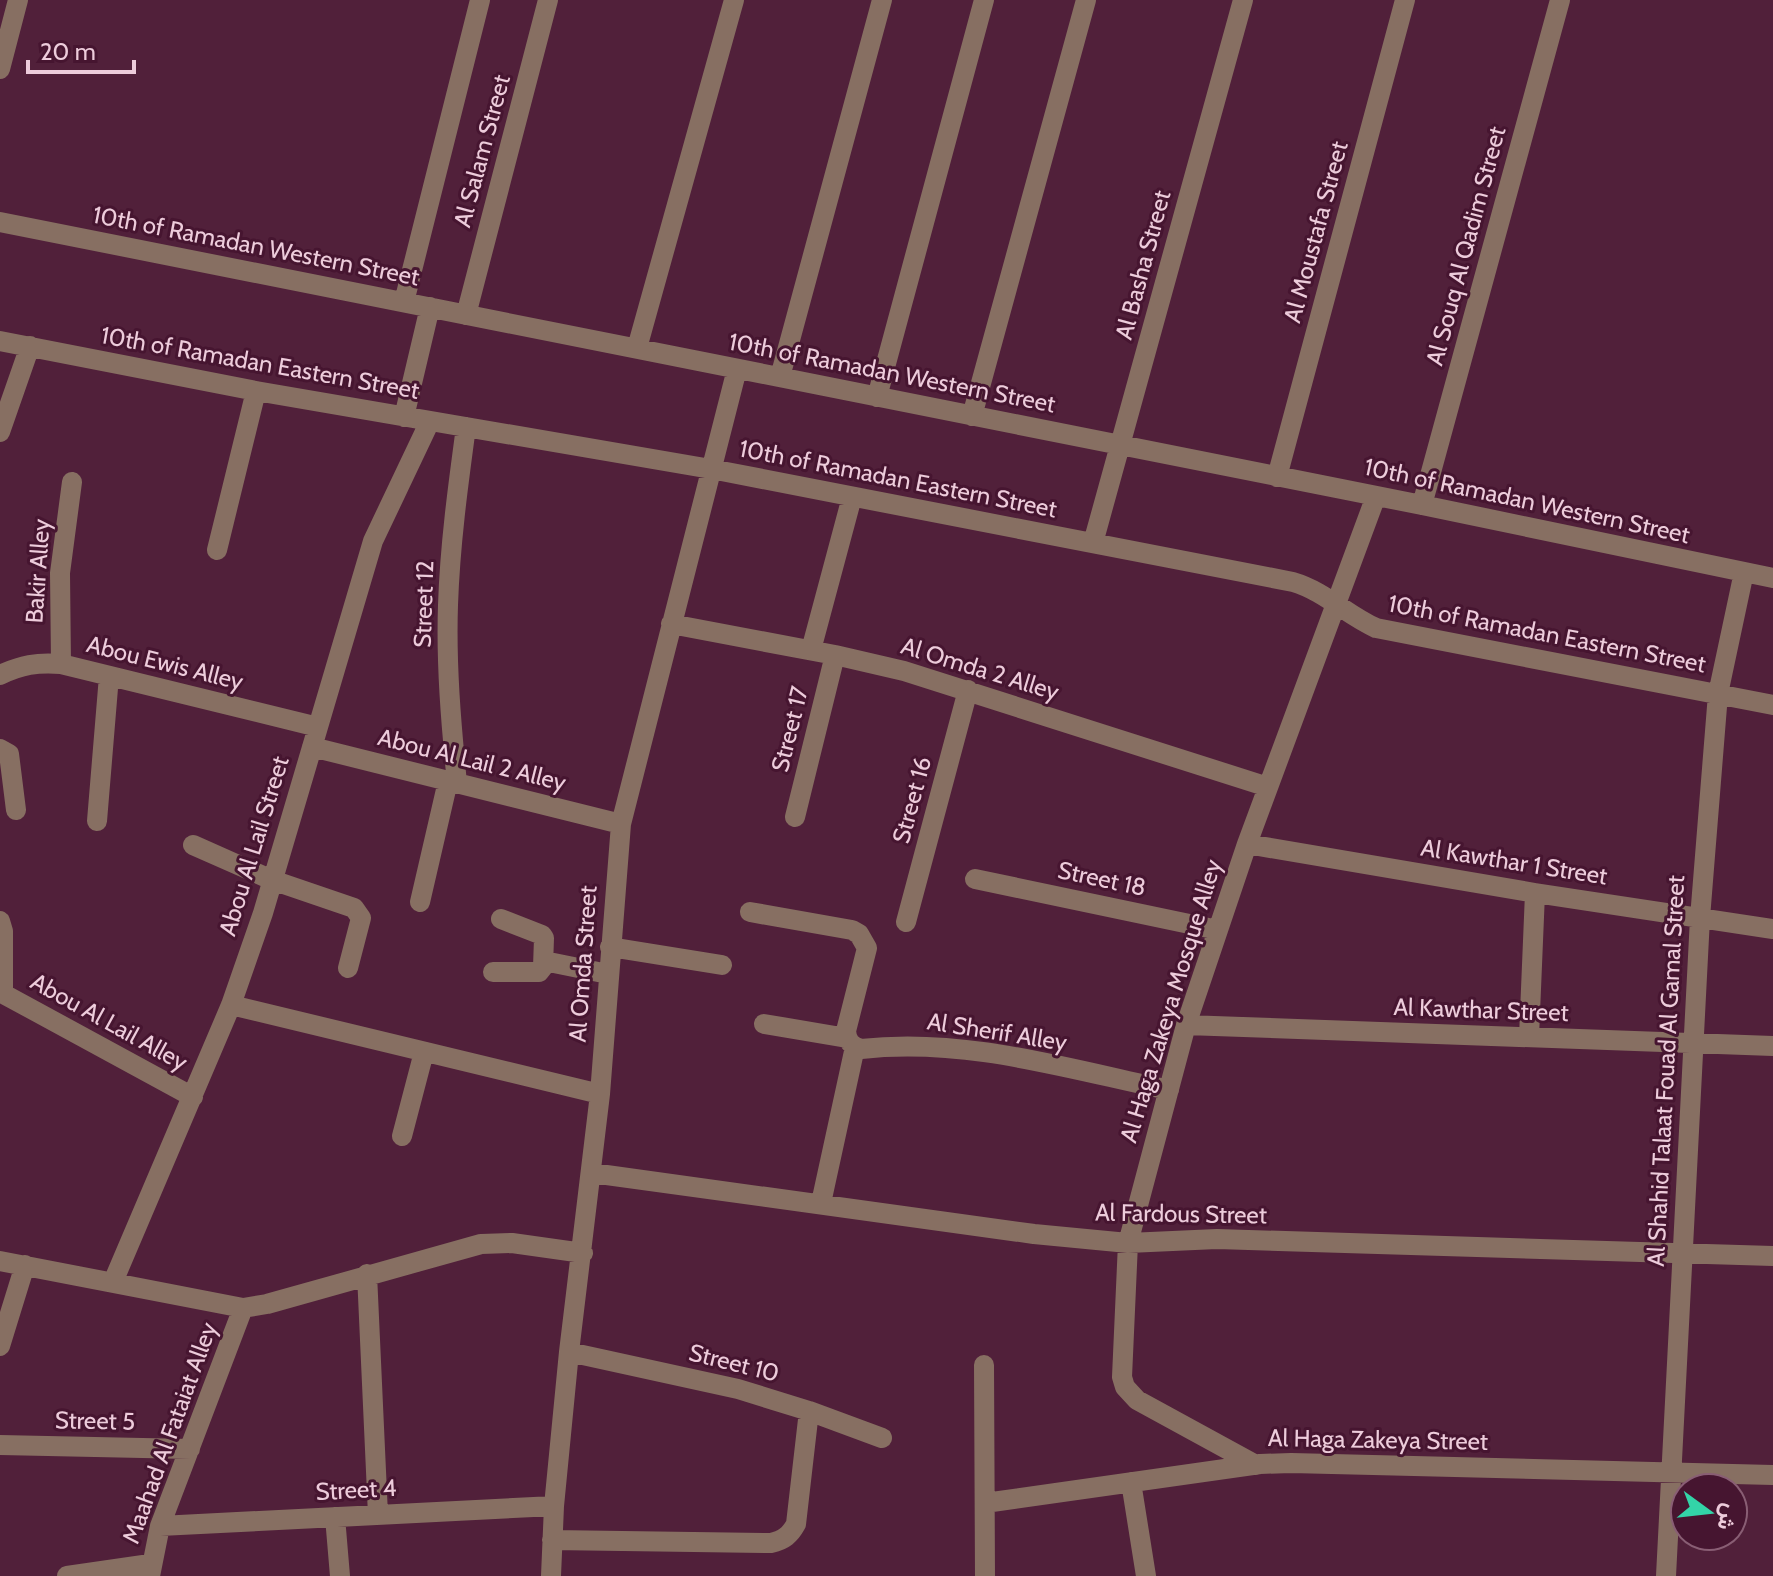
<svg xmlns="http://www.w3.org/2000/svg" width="1773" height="1576" font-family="Cabin,Vazirmatn,sans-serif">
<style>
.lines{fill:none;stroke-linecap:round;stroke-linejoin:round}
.minor{stroke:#876f62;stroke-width:20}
.labels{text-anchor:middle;stroke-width:6;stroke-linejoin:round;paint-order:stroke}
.street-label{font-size:24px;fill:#edccdb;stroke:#461530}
</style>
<rect width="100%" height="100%" fill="#51203a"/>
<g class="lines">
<path class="minor" d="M0 69 18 0
M0 222 1422 505 1773 578
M404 302 480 0
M466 315 548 0
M0 341 256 391 711 469 1293 582C1324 591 1347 615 1376 628L1773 705
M637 348 734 0
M780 377 882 0
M877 397 984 0
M972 416 1086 0
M404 417 430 307
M0 432 30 346
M1277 477 1405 0
M1422 505 1560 0
M1093 543 1243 0
M217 550 256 391
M671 624 835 655 904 671 1268 787
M811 650 852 497
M61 664 60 573 72 482
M0 675C21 665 37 662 61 664L318 727
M312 747 621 824
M0 749 9 754 16 810
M457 783C451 723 446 664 448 605 450 545 458 486 466 427
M795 817 835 655
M97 821 109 676
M1247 844 1535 893 1773 929
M193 845 272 880 354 908 361 918 348 968
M975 879 1218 930
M420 902 448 781
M750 912 852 930 859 934 867 948 846 1031C847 1041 851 1046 861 1049 965 1037 1068 1069 1169 1090
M0 921 3 931V993
M906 922 968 690
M610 947 722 965
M544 961 608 974
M493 972H539L543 967 544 938 542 935 501 919
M0 992 193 1097
M231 1005 600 1094
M764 1024 847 1038
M1186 1025 1773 1046
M1529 1037 1535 893
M402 1136 424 1052
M592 1173 1034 1234 1128 1243 1217 1239 1773 1256
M821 1203 855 1047
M0 1261 243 1308 267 1304 481 1244 512 1243 583 1253
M367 1274 378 1515
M113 1282 231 1005 263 913 373 541 430 421
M0 1346 25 1265
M569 1352 738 1389 809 1411 882 1438
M984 1365 985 1576
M0 1445 190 1449
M1256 1465 1137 1400 1125 1387 1122 1377 1128 1243 1186 1025 1247 844 1376 496
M1131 1482 1146 1576
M985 1503 1260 1464 1291 1463 1773 1475
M335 1517 340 1576
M160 1526 554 1506
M552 1540 771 1543C784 1540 790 1535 796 1524L809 1411
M67 1576 150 1564
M150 1576 160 1526 243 1308
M551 1576 554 1506 569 1352 600 1094 621 824 737 369
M1666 1576 1700 918 1718 694 1744 572"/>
</g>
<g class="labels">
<g class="street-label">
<text transform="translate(482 151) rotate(-75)" y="8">Al Salam Street</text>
<text transform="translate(1316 232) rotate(-75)" y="8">Al Moustafa Street</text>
<text transform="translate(256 246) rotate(11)" y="8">10th of Ramadan Western Street</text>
<text transform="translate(1466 246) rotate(-75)" y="8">Al Souq Al Qadim Street</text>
<text transform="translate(1143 265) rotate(-75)" y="8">Al Basha Street</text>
<text transform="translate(260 363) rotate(10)" y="8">10th of Ramadan Eastern Street</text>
<text transform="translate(892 373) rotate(11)" y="8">10th of Ramadan Western Street</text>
<text transform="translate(898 479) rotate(11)" y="8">10th of Ramadan Eastern Street</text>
<text transform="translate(1527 501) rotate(12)" y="8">10th of Ramadan Western Street</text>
<text transform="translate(38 571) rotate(-86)" y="8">Bakir Alley</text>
<text transform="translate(424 604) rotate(-88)" y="8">Street 12</text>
<text transform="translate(1547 634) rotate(11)" y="8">10th of Ramadan Eastern Street</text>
<text transform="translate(165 663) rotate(14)" y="8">Abou Ewis Alley</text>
<text transform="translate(980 669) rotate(17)" y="8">Al Omda 2 Alley</text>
<text transform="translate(790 729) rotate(-76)" y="8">Street 17</text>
<text transform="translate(472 760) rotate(14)" y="8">Abou Al Lail 2 Alley</text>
<text transform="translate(912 800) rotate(-75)" y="8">Street 16</text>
<text transform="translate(254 846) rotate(-73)" y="8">Abou Al Lail Street</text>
<text transform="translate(1514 862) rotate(9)" y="8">Al Kawthar 1 Street</text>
<text transform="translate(1102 879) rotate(12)" y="8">Street 18</text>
<text transform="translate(583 964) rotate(-86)" y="8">Al Omda Street</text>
<text transform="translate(1171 1001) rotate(-73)" y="8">Al Haga Zakeya Mosque Alley</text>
<text transform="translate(1481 1010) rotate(2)" y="8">Al Kawthar Street</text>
<text transform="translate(109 1022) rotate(29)" y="8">Abou Al Lail Alley</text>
<text transform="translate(997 1032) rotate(9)" y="8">Al Sherif Alley</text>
<text transform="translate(1666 1071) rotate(-87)" y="8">Al Shahid Talaat Fouad Al Gamal Street</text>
<text transform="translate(1181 1214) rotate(1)" y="8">Al Fardous Street</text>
<text transform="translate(734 1363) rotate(14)" y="8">Street 10</text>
<text transform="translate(95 1421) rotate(1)" y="8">Street 5</text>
<text transform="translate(170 1433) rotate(-70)" y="8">Maahad Al Fataiat Alley</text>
<text transform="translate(1378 1440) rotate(1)" y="8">Al Haga Zakeya Street</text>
<text transform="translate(356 1490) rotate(-3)" y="8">Street 4</text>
</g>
</g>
<g transform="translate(1709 1512) rotate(105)"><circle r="38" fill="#461530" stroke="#895e74" stroke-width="2"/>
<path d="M0-6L14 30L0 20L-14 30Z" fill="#33d4a8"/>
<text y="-12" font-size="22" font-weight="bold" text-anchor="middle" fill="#edccdb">ش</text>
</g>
<path d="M28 60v12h106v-12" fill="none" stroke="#edccdb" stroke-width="4"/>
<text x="40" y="60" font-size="24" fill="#edccdb" stroke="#461530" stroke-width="6" paint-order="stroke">20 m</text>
</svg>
